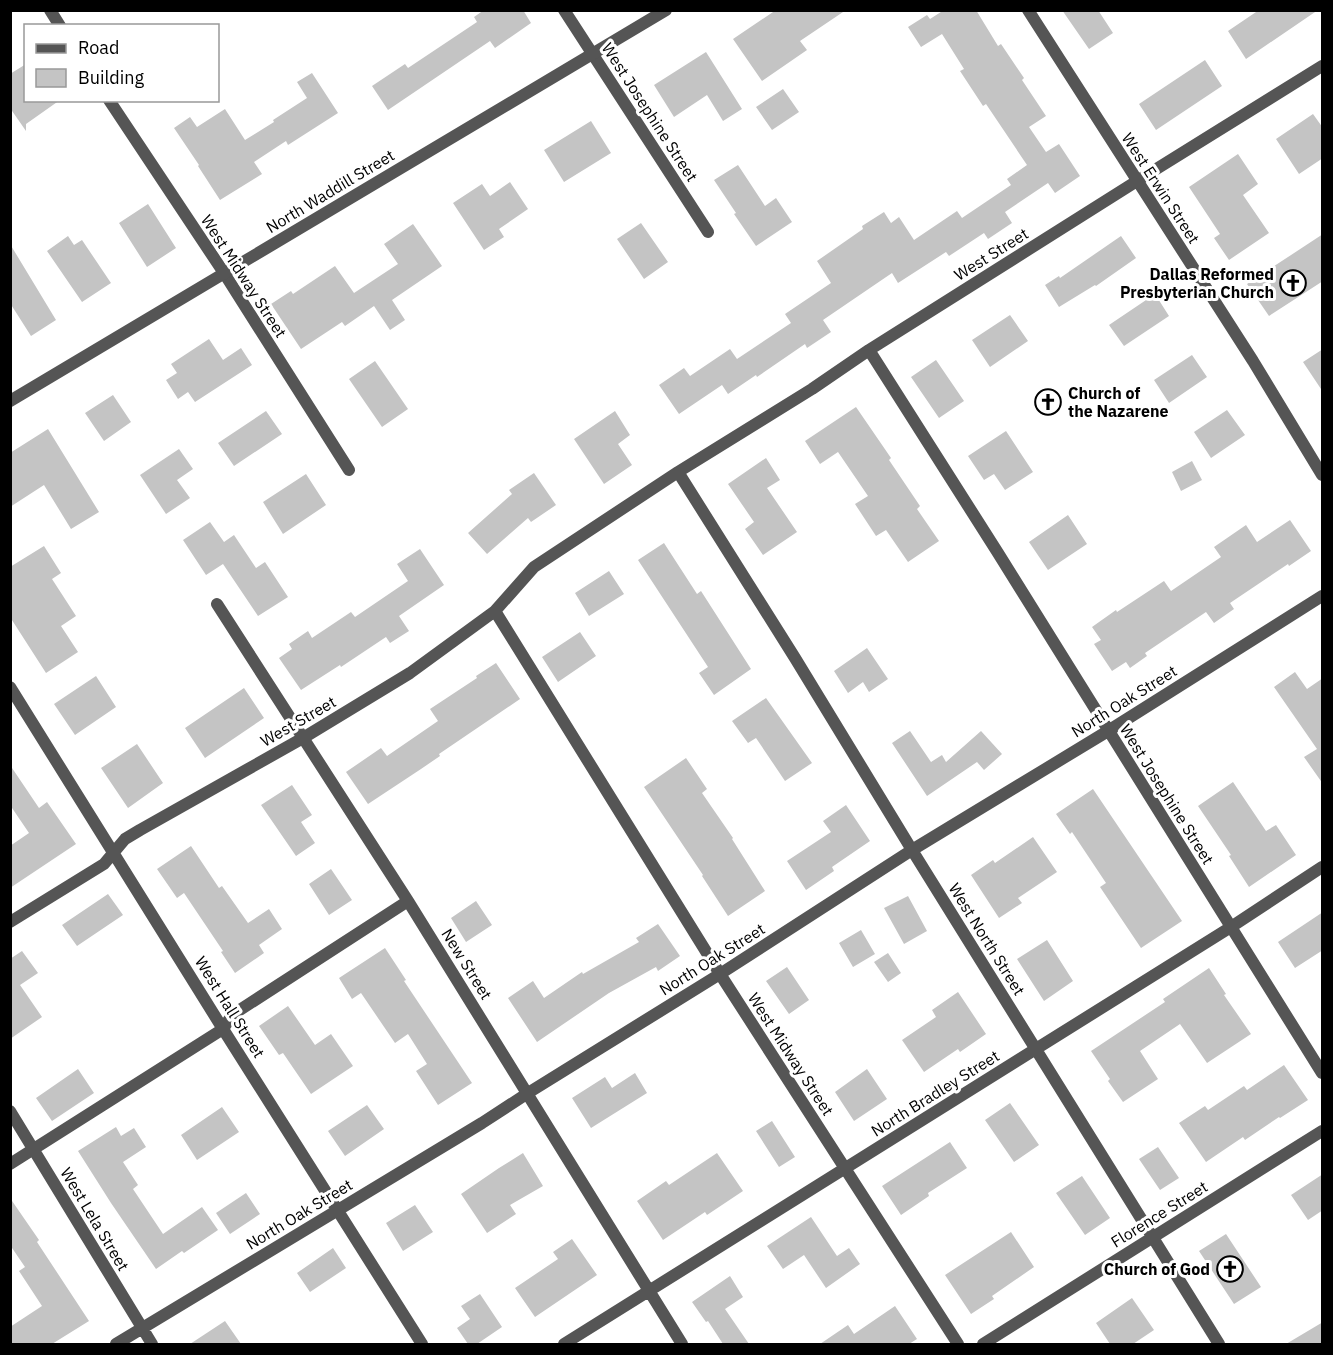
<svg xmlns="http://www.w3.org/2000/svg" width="1333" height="1355" font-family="'IBM Plex Sans',sans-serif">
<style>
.building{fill:#c4c4c4}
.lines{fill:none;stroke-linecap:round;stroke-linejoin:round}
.minor{stroke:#555;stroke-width:12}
.tertiary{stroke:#555;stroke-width:12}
.labels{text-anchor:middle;stroke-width:6;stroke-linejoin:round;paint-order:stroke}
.street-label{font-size:16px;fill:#000;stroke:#fff}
.poi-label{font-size:16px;font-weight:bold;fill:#000;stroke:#fff;text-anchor:end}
</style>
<rect width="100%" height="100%" fill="#fff"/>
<path class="building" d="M484 10H523L531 23 495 48 490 41 388 110 372 86 405 64 408 68 477 22 474 17Z
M776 10H846L800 41 807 50 762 81 733 39Z
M944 10H976L998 46 1001 44 1024 78 1022 80 1046 116 1029 127 1046 152 1059 144 1080 176 1055 193 1048 183 1005 212 1012 223 988 239 984 233 949 256 946 252 898 283 892 273 823 320 831 332 807 348 805 344 757 377 756 375 728 394 722 385 679 414 659 385 684 368 690 376 730 349 737 359 791 323 785 314 831 283 817 261 863 229 862 226 884 212 891 223 899 217 914 240 957 211 962 218 1011 185 1007 179 1027 165 986 104 983 106 960 71 964 69 942 34 921 47 908 27 927 15 930 19Z
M1062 10H1098L1113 33 1089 49Z
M1259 10H1318L1246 59 1228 31Z
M706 52 742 109 723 121 707 95 674 117 654 85Z
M1205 60 1222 86 1156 130 1139 104Z
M26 64V100H60L26 124V131L10 108V74Z
M312 73 338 113 288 145 286 141 254 162 262 174 220 200 198 166 199 165 174 128 190 117 197 127 225 109 245 140 274 122 273 120 307 98 297 82Z
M783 89 799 112 772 130 756 107Z
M1313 114 1323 128V158L1299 174 1276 139Z
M591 121 611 153 564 182 544 150Z
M1238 154 1258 184 1243 195 1269 233 1229 260 1214 238 1220 234 1189 187Z
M738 165 765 206 776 198 792 222 756 246 734 214 736 213 714 180Z
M510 182 528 209 499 229 504 237 484 250 453 203 482 184 490 196Z
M148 204 176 248 147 267 119 223Z
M641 223 668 262 644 279 617 239Z
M413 224 442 266 392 300 405 320 390 330 374 306 345 326 342 322 301 349 271 304 291 291 293 294 335 266 354 293 398 264 384 244Z
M1323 234V281L1269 316 1247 284Z
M68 236 74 245 82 240 111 283 82 302 47 251Z
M1121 236 1136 258 1096 286 1095 285 1059 307 1045 285 1059 276 1060 278Z
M10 244 56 320 31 336 10 303Z
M1155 294 1169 316 1124 346 1109 325Z
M1010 315 1028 341 990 367 972 340Z
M209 339 223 360 241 348 252 365 195 402 188 392 178 399 166 380 177 373 171 364Z
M1323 349V392L1303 362Z
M1192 355 1207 377 1169 403 1154 380Z
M936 360 964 401 939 418 911 377Z
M375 361 408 409 382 427 349 379Z
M113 395 131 422 104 441 85 413Z
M856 407 891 458 889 460 920 506 917 509 939 541 908 562 886 530 876 536 855 504 868 496 838 452 820 464 805 441Z
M1227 410 1245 435 1211 458 1194 432Z
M266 411 282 434 234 466 218 443Z
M615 411 630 435 618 444 632 465 604 484 574 439Z
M48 429 99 512 71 529 44 485 10 507V453Z
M1006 431 1033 472 1005 490 994 474 984 480 968 456Z
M179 449 193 469 177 480 190 498 166 514 140 475Z
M766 458 780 480 767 488 797 532 763 555 745 529 754 522 728 484Z
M1192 461 1202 480 1181 491 1172 472Z
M534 473 556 505 531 522 528 518 487 554 468 533 512 494 509 490Z
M306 474 326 505 283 534 263 502Z
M1068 515 1087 544 1048 570 1029 542Z
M1290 520 1311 551 1289 566 1288 564 1230 603 1234 609 1214 623 1206 612 1145 653 1147 656 1130 668 1126 662 1112 671 1094 644 1101 640 1092 627 1116 610 1117 612 1164 581 1171 591 1221 557 1214 547 1246 525 1257 542Z
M210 522 224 542 234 535 256 568 265 562 288 597 258 616 223 564 206 575 183 540Z
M664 543 697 594 701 591 751 669 714 695 699 673 708 667 638 560Z
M44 546 61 573 52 579 76 616 61 626 78 652 46 673 10 617V567Z
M420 549 444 585 399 616 409 631 390 643 386 637 341 667 340 665 301 690 279 658 292 649 289 644 308 631 312 638 351 612 355 617 408 581 397 564Z
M609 571 624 594 589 616 575 593Z
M580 632 596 656 558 682 542 657Z
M867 648 888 679 869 692 863 682 848 693 834 671Z
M496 663 520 699 439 754 440 756 421 769 368 804 346 772 381 748 387 756 438 721 430 709 477 678 476 676Z
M1295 672 1307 689 1323 678V784L1304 757 1317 749 1274 687Z
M96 676 116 707 75 735 54 704Z
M244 688 264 718 205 758 185 728Z
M766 698 812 763 785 781 756 738 748 743 732 721Z
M910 731 931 762 942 755 946 762 981 731 1002 754 984 770 977 762 927 796 892 743Z
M137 744 163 783 128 808 101 768Z
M686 758 707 789 702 793 733 838 732 839 765 891 728 916 702 876 703 875 644 787Z
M10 765 39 808 47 802 76 844 10 888V846L29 833 10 805Z
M1233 782 1266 831 1276 825 1296 855 1249 887 1229 856 1231 855 1198 806Z
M292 785 312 815 301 822 315 843 296 856 261 805Z
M1093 789 1182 921 1141 948 1100 887 1106 883 1072 832 1070 834 1056 814Z
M846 805 870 841 832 867 834 871 806 890 787 861 831 832 823 821Z
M1033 837 1057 872 1018 898 1022 903 999 918 971 875 993 860 995 863Z
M191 846 219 888 222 886 248 923 269 909 282 929 259 945 264 953 235 973 221 952 223 951 184 893 177 898 157 869Z
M331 869 352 900 329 915 309 884Z
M108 894 123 915 77 946 62 925Z
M908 896 927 931 904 944 884 908Z
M476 901 492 925 466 942 451 918Z
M1323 912V950L1295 968 1278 942Z
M658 924 680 956 658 971 656 967 609 993 537 1042 508 998 533 981 544 998 582 972 583 974 639 942 636 938Z
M861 930 875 954 853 967 839 943Z
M1047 940 1073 981 1044 1001 1017 959Z
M385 948 406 980 404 981 472 1083 438 1105 416 1071 427 1064 408 1034 395 1043 361 993 352 999 339 978Z
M22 951 38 973 20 985 42 1017 10 1039V959Z
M888 953 901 973 888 982 874 962Z
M787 967 809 1000 789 1014 766 981Z
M1209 968 1226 994 1224 995 1251 1034 1207 1063 1180 1024 1140 1051 1158 1079 1123 1102 1108 1081 1110 1079 1091 1051 1165 1002 1163 999Z
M958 992 986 1034 960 1052 958 1049 924 1072 902 1040 936 1017 932 1010Z
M288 1006 315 1045 331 1034 353 1066 311 1094 283 1053 279 1055 259 1026Z
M1284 1065 1308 1100 1280 1118 1279 1117 1245 1140 1243 1137 1206 1162 1179 1123 1205 1106 1208 1110 1244 1086 1247 1090Z
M78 1069 94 1093 52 1121 36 1098Z
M867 1069 887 1099 854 1121 835 1092Z
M635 1073 647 1093 591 1128 572 1098 605 1077 612 1088Z
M1010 1103 1039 1145 1014 1162 985 1120Z
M367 1105 384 1129 345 1156 328 1131Z
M222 1107 239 1132 197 1160 181 1135Z
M772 1121 795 1157 779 1167 756 1131Z
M116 1127 121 1136 134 1128 146 1147 123 1162 138 1185 133 1189 163 1234 202 1207 218 1230 184 1253 182 1251 156 1269 111 1203 78 1151Z
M950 1142 967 1168 928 1193 929 1196 901 1215 882 1186Z
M1158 1147 1179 1178 1160 1190 1139 1159Z
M523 1153 543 1186 510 1205 516 1214 487 1233 461 1194 499 1168Z
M717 1153 743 1191 707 1215 705 1212 663 1240 637 1201 666 1181 669 1185Z
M1323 1174V1210L1308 1220 1291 1195Z
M1082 1176 1110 1218 1085 1235 1056 1193Z
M246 1193 260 1214 230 1234 216 1213Z
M10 1198 39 1240 37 1242 89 1321 52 1344H10V1327L42 1306 19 1271 25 1267 10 1245Z
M415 1205 433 1232 403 1251 386 1223Z
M811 1217 837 1256 849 1248 860 1264 826 1288 804 1255 783 1269 767 1246Z
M1011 1232 1034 1267 992 1296 994 1299 971 1314 945 1275Z
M1226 1234 1261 1287 1234 1304 1199 1251Z
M572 1239 597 1275 535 1317 515 1288 558 1259 553 1252Z
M333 1248 346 1268 310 1292 297 1273Z
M730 1276 743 1297 725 1309 749 1344H723L708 1321 706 1322 692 1302Z
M480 1294 502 1327 477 1344H468L457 1328 470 1319 461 1306Z
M1132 1298 1154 1330 1133 1344H1110L1096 1323Z
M895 1306 917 1339 909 1344H820L848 1325 854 1334Z
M225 1321 241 1344H190Z
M1323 1322V1344H1286Z"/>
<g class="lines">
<path class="minor" d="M50 10 60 26
M564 10 708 232
M1028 10 1253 361 1322 475
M109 100 224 273 349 470
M869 350 998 553 1322 1073
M678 472 795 658 912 850 1219 1344
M217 604 408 901 682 1344
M495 611 720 974 958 1344
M10 687 223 1029 422 1344
M10 922 104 864 125 839 140 830 303 738 410 673 495 611 534 567 678 472 812 389 869 350 1137 181 1322 66
M10 1111 152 1344
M10 1164 223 1029 232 1015 408 901
M116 1344 482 1123 528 1093 720 974 912 850 1108 731 1322 596
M564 1344 1231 927 1322 867
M983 1344 1322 1131"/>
<path class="tertiary" d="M10 401 666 10"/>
</g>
<defs>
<g id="church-ring" transform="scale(1.35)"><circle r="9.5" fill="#fff" stroke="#000" stroke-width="1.5"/><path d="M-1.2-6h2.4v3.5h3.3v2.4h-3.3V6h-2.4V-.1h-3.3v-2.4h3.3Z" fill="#000"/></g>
</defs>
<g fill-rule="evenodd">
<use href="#church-ring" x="1293" y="283"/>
<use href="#church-ring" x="1048" y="402"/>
<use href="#church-ring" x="1230" y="1269"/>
</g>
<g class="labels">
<g class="street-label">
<text transform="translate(650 112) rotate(57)" y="6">West Josephine Street</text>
<text transform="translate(1161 188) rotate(57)" y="6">West Erwin Street</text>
<text transform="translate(330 191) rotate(-31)" y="6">North Waddill Street</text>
<text transform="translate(991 254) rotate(-32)" y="6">West Street</text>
<text transform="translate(244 276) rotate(57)" y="6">West Midway Street</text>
<text transform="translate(1124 701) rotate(-32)" y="6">North Oak Street</text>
<text transform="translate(298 721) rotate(-30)" y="6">West Street</text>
<text transform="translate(1167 794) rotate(58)" y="6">West Josephine Street</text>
<text transform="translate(987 939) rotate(58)" y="6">West North Street</text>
<text transform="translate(712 959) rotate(-32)" y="6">North Oak Street</text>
<text transform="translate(467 964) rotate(58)" y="6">New Street</text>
<text transform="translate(230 1007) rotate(58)" y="6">West Hall Street</text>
<text transform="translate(791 1054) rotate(57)" y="6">West Midway Street</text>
<text transform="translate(935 1093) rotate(-32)" y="6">North Bradley Street</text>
<text transform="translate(299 1214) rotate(-31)" y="6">North Oak Street</text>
<text transform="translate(1159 1214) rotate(-32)" y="6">Florence Street</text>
<text transform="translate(95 1219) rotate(59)" y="6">West Lela Street</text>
</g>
<g class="poi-label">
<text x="1274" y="280">Dallas Reformed<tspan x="1274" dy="18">Presbyterian Church</tspan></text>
<text x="1068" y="399" text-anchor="start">Church of<tspan x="1068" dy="18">the Nazarene</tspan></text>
<text x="1210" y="1275">Church of God</text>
</g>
</g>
<rect width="1333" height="1355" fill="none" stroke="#000000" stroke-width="24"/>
<rect x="24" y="24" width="195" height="78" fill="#ffffff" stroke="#999999" stroke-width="1.5"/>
<rect x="36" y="44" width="30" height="9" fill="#555555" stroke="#999999" stroke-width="1.5"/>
<text x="78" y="54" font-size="18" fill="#000000">Road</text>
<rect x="36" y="69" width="30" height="18" fill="#c4c4c4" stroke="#999999" stroke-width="1.5"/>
<text x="78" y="84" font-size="18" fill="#000000">Building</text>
</svg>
